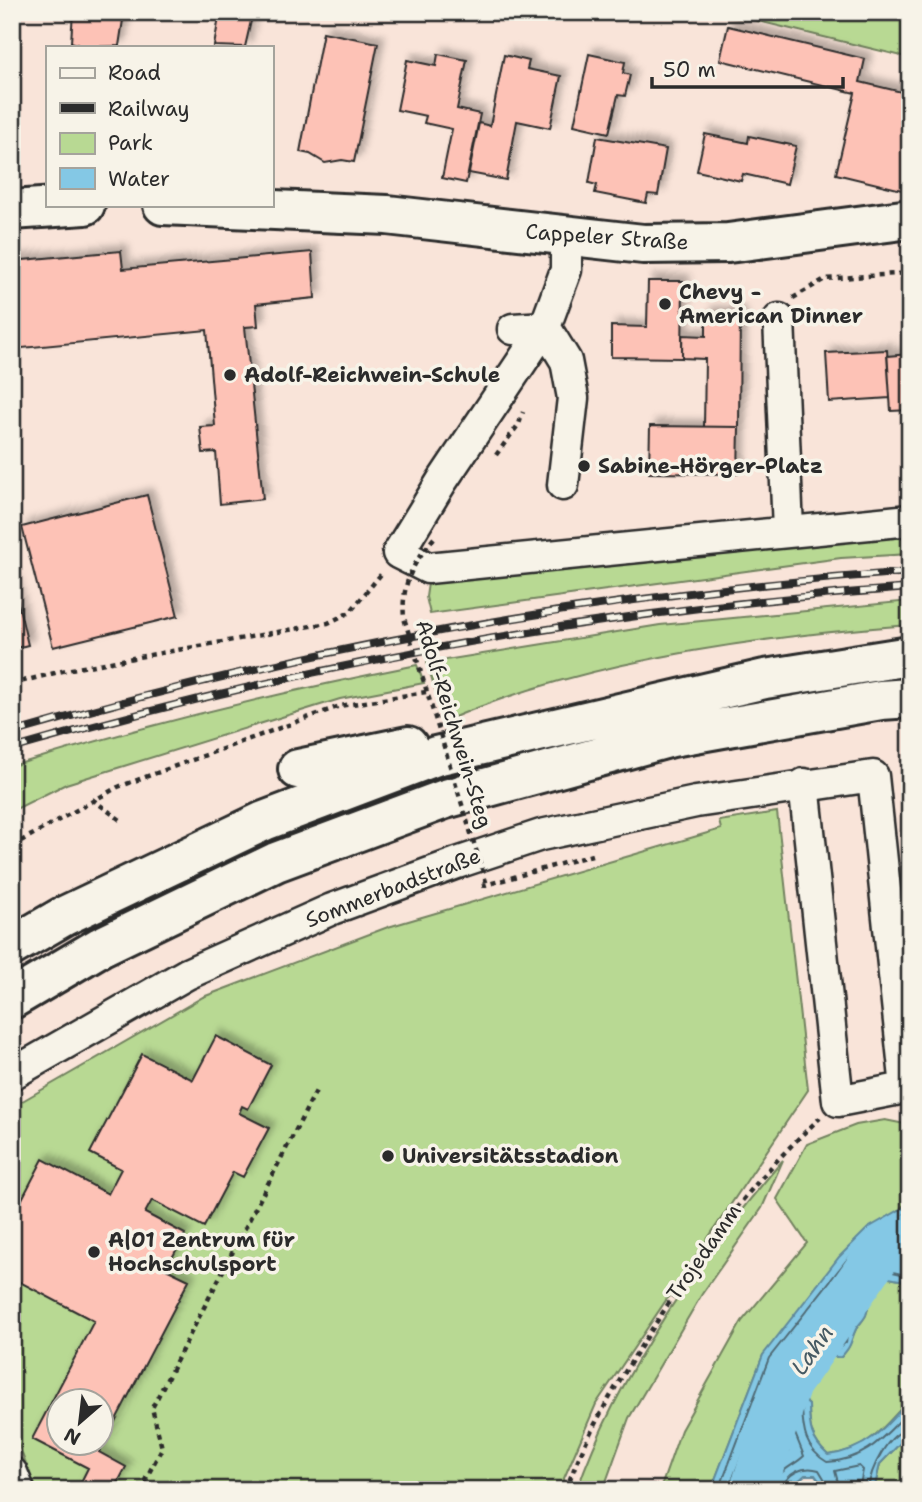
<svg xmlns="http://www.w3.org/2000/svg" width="922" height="1502" font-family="'Shantell Sans',sans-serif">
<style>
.green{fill:#b8d993;stroke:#72825f;stroke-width:2;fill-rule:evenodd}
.water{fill:#84c8e5;stroke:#60899b;stroke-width:2}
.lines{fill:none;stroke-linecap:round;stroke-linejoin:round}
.shore{stroke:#4f6a75;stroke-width:2}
.river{stroke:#84c8e5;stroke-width:46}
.building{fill:#fdc2b6;stroke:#2b2b2b;stroke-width:2;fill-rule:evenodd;filter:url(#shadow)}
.minor-casing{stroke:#2b2b2b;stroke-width:35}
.major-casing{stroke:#2b2b2b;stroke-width:44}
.highway-casing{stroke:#2b2b2b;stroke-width:44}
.path{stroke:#2b2b2b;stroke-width:4.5;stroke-dasharray:5 5;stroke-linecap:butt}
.minor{stroke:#f7f3e8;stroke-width:30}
.major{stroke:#f7f3e8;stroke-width:38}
.highway{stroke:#f7f3e8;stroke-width:38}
.rail-casing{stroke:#2b2b2b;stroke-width:8}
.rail{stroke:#f7f3e8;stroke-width:5;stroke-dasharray:16;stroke-linecap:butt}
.path-bridge{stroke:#2b2b2b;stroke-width:4.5;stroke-dasharray:5 5;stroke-linecap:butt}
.poi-dot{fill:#2b2b2b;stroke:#f7f3e8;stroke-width:2.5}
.labels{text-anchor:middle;stroke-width:7;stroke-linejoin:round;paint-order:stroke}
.street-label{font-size:21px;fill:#2b2b2b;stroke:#f7f3e8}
.poi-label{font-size:21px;font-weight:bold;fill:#2b2b2b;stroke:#f7f3e8;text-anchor:start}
.water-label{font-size:23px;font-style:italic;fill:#465a63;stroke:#f7f3e8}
</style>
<defs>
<filter id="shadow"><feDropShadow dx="6" dy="-6" stdDeviation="3.5" flood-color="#0004"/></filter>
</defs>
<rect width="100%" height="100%" fill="#f9e4d9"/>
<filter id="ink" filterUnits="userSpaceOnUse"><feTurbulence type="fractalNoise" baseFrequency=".0143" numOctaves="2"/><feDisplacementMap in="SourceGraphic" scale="14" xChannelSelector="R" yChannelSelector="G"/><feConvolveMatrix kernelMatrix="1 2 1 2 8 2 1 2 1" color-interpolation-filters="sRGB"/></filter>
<g filter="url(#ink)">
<path class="green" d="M697 12H910V58L750 19Z
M910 531V554L841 558 430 614 426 597 428 583 443 579Z
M910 601V625C761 636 582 661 445 721L427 663 660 625Z
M417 665 424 683 340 699 66 784 12 811V766C145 725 281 692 417 665Z
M777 812 808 1090 596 1404 559 1490H36L12 1428V1107L203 997 388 927 721 829 719 821ZM60 1400H102V1442H60Z
M885 1120 910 1125V1204L903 1206 763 1355 711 1490H660L681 1430 742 1321 807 1243 777 1199 807 1144 856 1125Z
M783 1160 762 1208 702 1294 629 1418 603 1490H577C617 1374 703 1253 783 1160Z
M884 1277 910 1282V1399C882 1428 870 1450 828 1455 811 1440 809 1427 809 1405L793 1391 794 1372 814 1355 841 1357C853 1344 849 1342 856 1329 859 1324 864 1320 866 1315 873 1296 866 1292 884 1277Z
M910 1433V1490H874L880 1464Z"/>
<path class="water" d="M910 1204V1282L884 1277C866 1292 873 1296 866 1315 864 1320 859 1324 856 1329 850 1342 853 1344 841 1357 833 1358 820 1354 813 1355 797 1359 791 1377 793 1391L809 1405C809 1427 811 1440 828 1455 867 1450 885 1428 910 1399V1433L880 1464 874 1490H826L815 1475H805L788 1490H711L763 1355 839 1257 868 1228Z"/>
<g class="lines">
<path class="shore" d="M910 1221 878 1240 851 1268 794 1345 813 1339 835 1341 862 1275 882 1261 910 1267
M910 1276 884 1270 866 1283 859 1312 849 1327 846 1342 837 1350C829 1351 822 1347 814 1348 796 1349 780 1375 786 1392 788 1399 796 1403 802 1408 803 1431 805 1449 827 1462 867 1460 883 1437 910 1410
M719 1490 769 1358 845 1262 873 1233 910 1211
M728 1490 772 1380 779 1399 793 1412 794 1431 804 1456C793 1467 775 1470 774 1490
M739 1490 769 1412 773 1409 782 1418 789 1451 769 1471 763 1490
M783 1490C785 1473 804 1465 819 1470L831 1490
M840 1490 835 1471 859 1466 863 1470 859 1490
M868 1490C870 1470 888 1431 910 1429"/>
<path class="river" d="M753 1490 788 1384 879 1253 910 1236"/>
</g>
<path class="building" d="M73 12H114L113 18 123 20 119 46 85 47 71 42Z
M205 12H253L245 47 214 46 219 17Z
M728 26 865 59 860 82 910 94V192L836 174 855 93 720 60Z
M323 32 378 43 354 162 342 160 325 163 310 154 300 152Z
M438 54 467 60 457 109 480 114 466 183 442 178 452 129 424 123 426 116 397 110 407 60 436 66Z
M589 54 625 62 623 73 630 75 625 96 618 95 609 133 574 125Z
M504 55 529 61 527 69 561 76 550 128 517 121 506 180 469 173 479 123 490 126Z
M705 134 748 143 749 136 796 146 787 184 743 174 741 181 697 171Z
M597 137 666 149 658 195 648 194 646 203 595 193 597 185 589 183Z
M121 251 123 269 312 252 315 298 256 304 258 326 245 327 263 499 220 504 216 452 203 453 200 427 215 426 207 330 12 349V261Z
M648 281H683L682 358 611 357V326L647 327Z
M706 313 740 314 739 427H704L705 359 682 358V335L706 336Z
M887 350 890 398 829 402 826 353Z
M910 354V410L891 411 887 356Z
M650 426 739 427 738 474 649 473Z
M147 495 178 616 53 647 22 527Z
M12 578 28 645 12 649Z
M216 1036 271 1065 248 1109 242 1106 239 1113 269 1128 243 1177 233 1172 204 1227 152 1200 145 1213 185 1234 166 1269 189 1280 99 1452 126 1467 114 1490H77L88 1468 32 1439 94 1321 12 1278V1218L43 1159 108 1194 121 1169 90 1153 142 1054 193 1080ZM60 1400H102V1442H60Z"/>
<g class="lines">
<g class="minor-casing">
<path id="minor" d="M566 236V270L545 327 442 481 398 553 428 568 910 520
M779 319 788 530
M513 329 545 327 566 361 573 398 563 485
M804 784 838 1101 910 1087
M12 1074 187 974 332 909 457 863 541 835 696 802 873 776 906 1088
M12 1473 19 1490"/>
</g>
<g class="major-casing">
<path id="major" d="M163 205 387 215 643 244 728 243 910 219
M12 210 85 205"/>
</g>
<g class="highway-casing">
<path id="highway" d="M298 769 408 746
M12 946 64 916 264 821 436 756 765 679 910 656
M12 999 100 947 276 862 445 799 672 737 881 700 910 698"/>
</g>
<path class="path" d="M793 298 825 279 910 273
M496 455 519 424 523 412
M12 684 66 670 328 623 350 612 382 573
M92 799 123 822
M12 846 118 787 340 706 426 692
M482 886 592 855
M140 1490 162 1448 152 1408 318 1087
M566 1490C587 1430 620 1379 654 1326 705 1247 750 1182 820 1118"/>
<use href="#minor" class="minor"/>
<use href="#major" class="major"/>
<use href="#highway" class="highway"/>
<g class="rail-casing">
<path id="rail" d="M12 733C303 647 607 593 910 572
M12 749C304 664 607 609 910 588"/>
</g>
<use href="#rail" class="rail"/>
<path class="path-bridge" d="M434 538C413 563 401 584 404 618L487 885"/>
</g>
</g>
<g class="poi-dot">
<circle cx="665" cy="304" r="7"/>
<circle cx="230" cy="375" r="7"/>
<circle cx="584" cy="466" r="7"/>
<circle cx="388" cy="1156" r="7"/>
<circle cx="94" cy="1252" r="7"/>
</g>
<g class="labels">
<g class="street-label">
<text transform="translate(607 237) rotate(4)" y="7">Cappeler Straße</text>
<text transform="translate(454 724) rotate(73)" y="7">Adolf-Reichwein-Steg</text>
<text transform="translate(393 888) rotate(-21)" y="7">Sommerbadstraße</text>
<text transform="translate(704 1252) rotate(-55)" y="7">Trojedamm</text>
</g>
<g class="poi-label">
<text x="679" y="299">Chevy -<tspan x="679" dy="24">American Dinner</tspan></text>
<text x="244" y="382">Adolf-Reichwein-Schule</text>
<text x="598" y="473">Sabine-Hörger-Platz</text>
<text x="402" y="1163">Universitätsstadion</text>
<text x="108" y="1247">A|01 Zentrum für<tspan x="108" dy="24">Hochschulsport</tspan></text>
</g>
<g class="water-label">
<text transform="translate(812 1350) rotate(-55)" y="8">Lahn</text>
</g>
</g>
<rect width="922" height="1502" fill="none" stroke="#f7f3e8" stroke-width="42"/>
<rect x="21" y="21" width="880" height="1460" fill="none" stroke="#2b2b2b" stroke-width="2.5" filter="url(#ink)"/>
<rect x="46" y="46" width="228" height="161" fill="#f7f3e8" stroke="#a5a39c" stroke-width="2"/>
<rect x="60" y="68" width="35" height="10" fill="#f7f3e8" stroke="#a5a39c" stroke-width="2"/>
<text x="108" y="80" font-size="21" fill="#2b2b2b">Road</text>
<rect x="60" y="103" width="35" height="10" fill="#2b2b2b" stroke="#a5a39c" stroke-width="2"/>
<text x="108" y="116" font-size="21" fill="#2b2b2b">Railway</text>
<rect x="60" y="133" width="35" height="21" fill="#b8d993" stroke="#a5a39c" stroke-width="2"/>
<text x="108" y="150" font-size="21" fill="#2b2b2b">Park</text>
<rect x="60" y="168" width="35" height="21" fill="#84c8e5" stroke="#a5a39c" stroke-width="2"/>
<text x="108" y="186" font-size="21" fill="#2b2b2b">Water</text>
<g transform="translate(80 1422) rotate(208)"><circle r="33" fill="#f7f3e8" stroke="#a5a39c" stroke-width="2"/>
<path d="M0-5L12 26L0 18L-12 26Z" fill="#2b2b2b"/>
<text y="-10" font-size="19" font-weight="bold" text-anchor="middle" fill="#2b2b2b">N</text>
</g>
<path d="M652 77v10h191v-10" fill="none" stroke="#2b2b2b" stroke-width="3.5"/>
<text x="663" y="77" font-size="21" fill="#2b2b2b" stroke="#f7f3e8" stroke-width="5" paint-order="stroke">50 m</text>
</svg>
